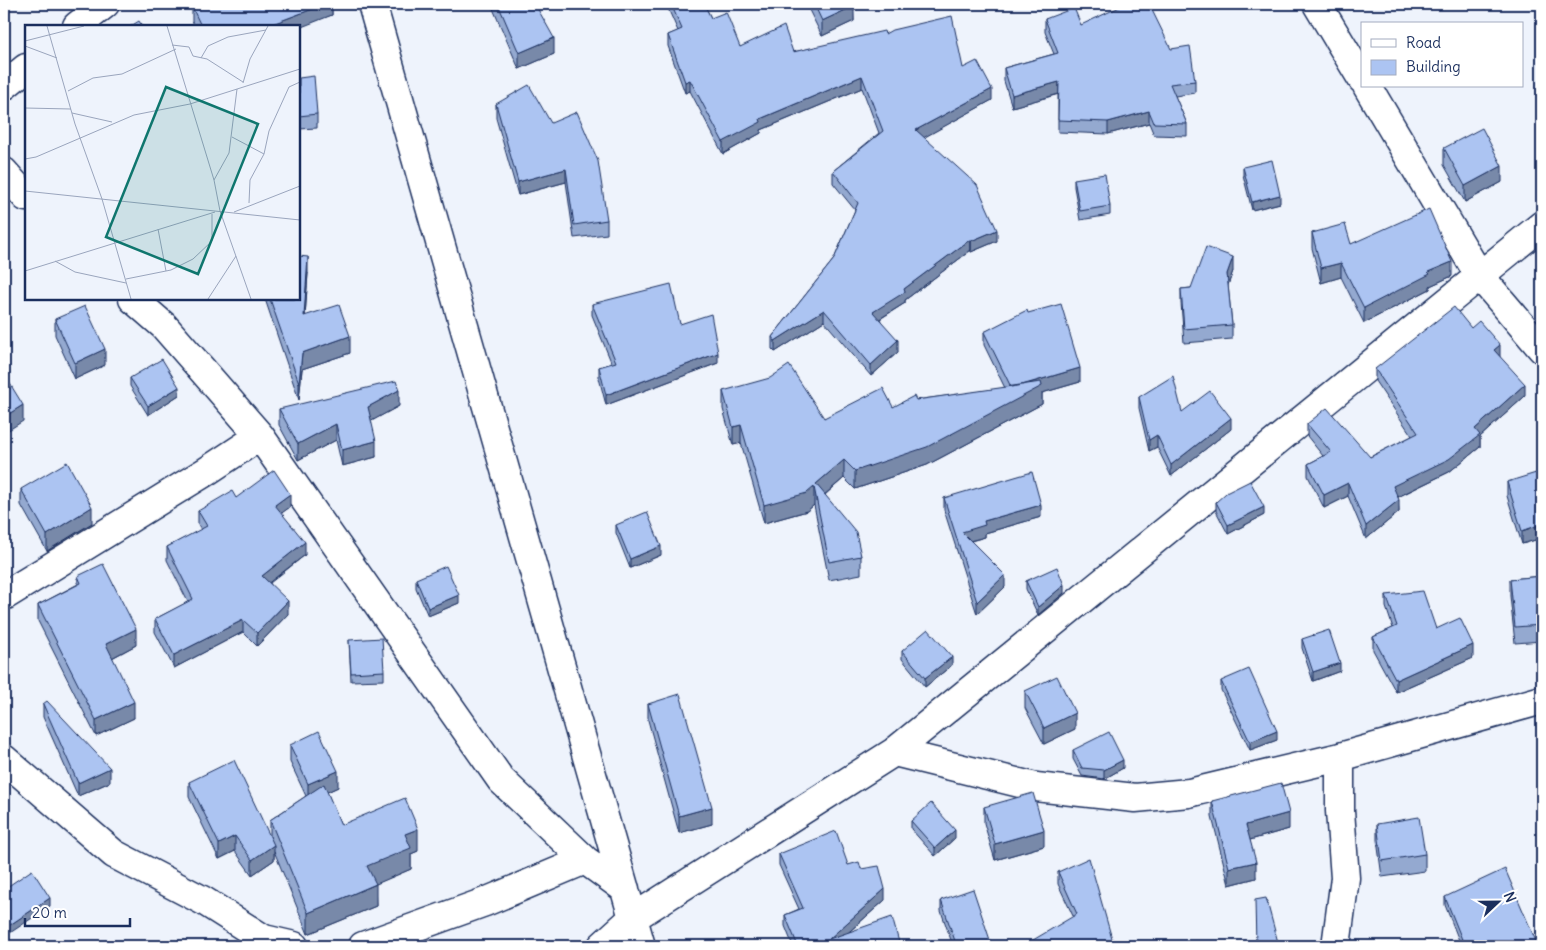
<svg xmlns="http://www.w3.org/2000/svg" width="1546" height="950" font-family="Delius,sans-serif">
<style>
.lines{fill:none;stroke-linecap:round;stroke-linejoin:round}
.minor-casing{stroke:#1b2f5e;stroke-width:31}
.minor{stroke:#fff;stroke-width:28}
.wall{fill:#94a9d0;stroke:#1b2f5e}
.shaded-wall{fill:#7889a9;stroke:#1b2f5e}
.building{fill:#acc4f2;stroke:#1b2f5e}
.inset-road{fill:none;stroke:#9aa5bd;stroke-width:1}
.view{fill:#0f766e;fill-opacity:0.15;stroke:#0f766e;stroke-width:2.5}
.inset-edge{fill:none;stroke:#1b2f5e;stroke-width:2.5}
</style>
<rect width="100%" height="100%" fill="#eef3fc"/>
<filter id="ink" filterUnits="userSpaceOnUse"><feTurbulence type="fractalNoise" baseFrequency=".02" numOctaves="2"/><feDisplacementMap in="SourceGraphic" scale="10" xChannelSelector="R" yChannelSelector="G"/><feConvolveMatrix kernelMatrix="1 2 1 2 8 2 1 2 1" color-interpolation-filters="sRGB"/></filter>
<g filter="url(#ink)">
<g class="lines">
<g class="minor-casing">
<path id="minor" d="M372 4 641 946
M1317 4 1362 79
M77 26 105 4
M4 86 26 68
M1367 86 1479 275 1542 349
M4 172 26 197
M133 299 164 326 260 436 501 780 585 860 625 889
M4 596 207 471 260 436
M894 752 1036 787 1135 798 1189 793 1340 757 1542 700
M4 759 114 854 204 901 264 939 294 946
M363 946 485 902 585 860
M602 946 633 918 894 752 1542 225
M1336 946 1345 878 1340 811V757"/>
</g>
<use href="#minor" class="minor"/>
</g>
<path class="wall" d="M332 4V15L299 26H195L192 21V7Z
M491 4H535L554 54 519 69Z
M666 4H704L711 18 740 47 793 52 885 34 963 68 992 100 924 137 997 241 971 252V250L905 300V303L880 319 898 352 871 376 824 321 775 352 772 349V337L834 259 855 210 833 183V171L879 133 862 88 761 130V133L723 154 690 91 685 93 668 46V35L678 31Z
M806 4H853L854 21 822 36Z
M1045 19 1081 25 1171 49 1195 81V93L1175 96 1187 124V136L1154 135 1149 123 1108 134 1058 132V94L1012 107 1004 81V68L1054 54 1045 32Z
M299 78 317 114V128L299 129Z
M496 104 551 123 607 220V234L574 238 566 182 518 195 496 118Z
M1444 148 1502 182 1465 202 1444 165Z
M1243 167 1280 203 1252 210 1243 175Z
M1074 179 1110 206V215L1080 220 1074 187Z
M1312 233 1351 244 1452 276 1430 286V289L1364 323 1341 277 1321 283 1312 248Z
M1233 271 1228 285 1232 325V339L1184 343 1181 303V289L1191 288Z
M308 273 305 316 350 353 302 369 299 400 265 299H299Z
M592 304 718 363 606 405 599 378V367L612 364 592 315Z
M1028 313 1080 382 1042 393V404L927 465 855 489 844 478 825 495 861 556V574L829 580 814 505 807 511 764 523 741 443 733 445 723 409V391L824 418 893 407 916 400 1005 388 984 345V332Z
M55 319 105 365 75 379 55 335Z
M1471 328 1500 357 1525 396 1480 437V447L1449 472 1398 497 1399 512 1366 539 1348 496 1324 508 1308 476V464L1323 456 1307 436V424L1370 457 1412 436 1375 381V369Z
M130 378 179 395 148 415 130 386Z
M1139 397 1182 412 1231 429 1171 476 1157 447 1149 451 1139 408Z
M399 406 371 421 376 457 342 466 336 440 298 460 279 425V409Z
M1507 482 1539 483 1542 482V538L1522 544 1507 496Z
M21 489 92 523 47 551 21 505Z
M236 498 290 507 281 513 305 555 270 583 288 614 257 646 243 632 174 668 155 632V619L188 602 167 560V547L201 530 198 524V511Z
M944 498 1041 517 985 533V537L971 541 1005 587 977 614 944 510Z
M1216 502 1264 515 1228 534 1216 511Z
M616 525 661 555 630 568 616 533Z
M78 576 136 645 112 658 134 718 96 736 38 621V605L78 584Z
M1542 576V641L1515 643 1510 596V579Z
M416 579 459 603 428 616 416 588Z
M1026 581 1064 593 1038 615 1026 589Z
M1386 595 1436 629 1473 658 1396 692 1373 650V637L1393 628 1386 607Z
M1302 639 1340 671 1313 681 1302 648Z
M349 640 384 671V680L351 681Z
M902 651 952 665 925 687 902 659Z
M1221 681 1277 740 1250 750 1221 690Z
M1025 691 1075 729 1044 744 1025 708Z
M43 704 110 782 78 796 43 717Z
M648 704 712 824 679 833 648 720Z
M290 745 338 787 327 792 341 825 418 851 411 854V869L375 884 376 906 308 934 274 851V860L252 875 235 851 219 859 189 797V782L270 837V820L306 796 290 762Z
M1073 750 1123 768 1104 779 1082 776 1073 759Z
M1212 801 1289 829 1250 840 1256 878 1229 885 1212 817Z
M984 807 1044 846 995 860 984 823Z
M911 821 955 838 935 856 911 829Z
M1377 824 1425 854V871L1382 877 1377 840Z
M779 854 848 865 861 869 885 900 850 931 900 946H793L785 926V915L799 909 779 865Z
M1058 872 1114 946 1073 916 1058 884Z
M1445 897 1538 946 1460 943 1445 905Z
M941 900 992 946H953L941 911Z"/>
<path class="shaded-wall" d="M326 4H332V15L299 28V26H267Z
M854 6V21L822 36V21Z
M554 38V54L519 69V53Z
M862 76V88L761 130V133L723 154V142L760 119Z
M690 80V91L685 93V82Z
M1059 82V94L1012 107V95Z
M992 89V100L916 142V130Z
M1149 111V123L1108 134V122Z
M1502 166V182L1465 202V186Z
M566 169V182L518 195V182Z
M1280 195V203L1252 210V202Z
M997 230V241L971 252V241Z
M971 239V250L905 300V303L873 323V312Z
M308 257V273L304 333V316Z
M1233 257V271L1227 288V274Z
M1452 262V276L1430 286V289L1364 323V308L1428 272Z
M1341 263V277L1321 283V268Z
M824 310V321L775 352V341Z
M350 336V353L302 369 299 400V383L302 353Z
M898 340V352L871 376V365Z
M1500 345V357L1494 350Z
M105 349V365L75 379V363Z
M718 353V363L606 405V395Z
M1080 368V382L1042 393V404L927 465 855 489V471L1012 388Z
M1525 384V396L1480 437V447L1449 472 1393 499V486L1475 429Z
M179 387V395L148 415V406Z
M399 390V406L368 423V407Z
M23 405V421L4 433V417Z
M1231 418V429L1171 476V465Z
M336 424V440L298 460V444Z
M741 425V443L733 445V427Z
M1157 435V447L1149 451V440Z
M376 441V457L342 466V450Z
M844 460V478L816 502V484Z
M1348 483V496L1324 508V495Z
M814 487V505L807 511 764 523V505Z
M290 494V507L275 518V505Z
M1399 500V512L1366 539V526Z
M1041 505V517L985 533V537L962 543V532L984 521Z
M92 507V523L47 551V535Z
M1264 507V515L1228 534V525Z
M1542 524V538L1522 544V531Z
M305 542V555L262 588V576Z
M661 546V555L630 568V559Z
M1005 575V587L977 614V602Z
M1064 585V593L1038 615V607Z
M459 595V603L428 616V608Z
M288 601V614L257 646V633Z
M243 620V632L174 668V655Z
M136 629V645L106 661V644Z
M1473 645V658L1396 692V680Z
M952 657V665L925 687V678Z
M1340 663V671L1313 681V672Z
M134 702V718L96 736V720Z
M1075 713V729L1044 744V728Z
M1277 731V740L1250 750V742Z
M1123 760V768L1104 779V770Z
M110 768V782L78 796V783Z
M338 771V787L308 801V784Z
M712 807V824L679 833V816Z
M1289 813V829L1246 841V825Z
M418 829V851L411 854V869L367 888V866L405 834Z
M955 830V838L935 856V848Z
M1044 830V846L995 860V844Z
M235 836V851L219 859V844Z
M274 845V860L252 875V860Z
M1256 862V878L1229 885V868Z
M376 884V906L308 934V913Z
M885 889V900L833 946 829 939Z
M50 898V906L4 937V929Z"/>
<path class="building" d="M200 4H326L267 26H201L192 7Z
M498 4H535L554 38 519 53Z
M671 4H704L711 18 726 12 740 47 784 26 793 52 884 31 885 34 892 30 952 16 963 68 977 61 992 89 916 130 977 185 997 230 971 241V239L904 289 905 292 873 312 898 340 871 365 824 310 775 341 772 337 834 259 858 203 833 171 883 131 862 76 760 119 761 122 723 142 690 80 685 82 668 35 682 29Z
M814 4H853L854 6 822 21Z
M1126 4H1149L1171 49 1190 46 1195 81 1170 84 1187 124 1154 123 1149 111 1108 122 1058 120 1059 82 1012 95 1004 68 1058 53 1045 19 1074 8 1081 25Z
M139 21 142 26H131Z
M314 76 317 114 299 116V78Z
M529 85 551 123 577 112 598 161 607 220 574 225 566 169 518 182 496 104Z
M1482 128 1502 166 1465 186 1444 148Z
M1272 160 1280 195 1252 202 1243 167Z
M1105 174 1110 206 1080 211 1074 179Z
M1429 209 1452 262 1428 272 1430 274 1364 308 1341 263 1321 268 1312 233 1345 224 1351 244Z
M1206 247 1233 257 1227 274 1232 325 1184 329 1181 289 1191 288Z
M299 256 308 257 304 316 339 305 350 336 302 353 299 383 270 299H299Z
M671 284 680 324 711 314 718 353 606 395 599 367 616 362 592 304Z
M1061 304 1080 368 1022 385 1011 387 984 332 1027 310 1028 313Z
M85 306 105 349 75 363 55 319Z
M1454 307 1471 328 1479 321 1500 345 1494 350 1525 384 1475 429 1480 435 1449 459 1393 486 1399 500 1366 526 1348 483 1324 495 1308 464 1331 452 1307 424 1327 408 1370 457 1418 433 1375 369Z
M162 359 179 387 148 406 130 378Z
M789 365 824 418 883 388 893 407 914 396 916 400 1041 382 1042 386 927 447 855 471 844 460 816 484 856 532 861 556 829 562 814 487 807 493 764 505 741 425 733 427 723 391 770 378Z
M4 374 23 405 4 417Z
M1173 376 1182 412 1210 391 1231 418 1171 465 1157 435 1149 440 1139 397Z
M396 381 399 390 368 407 376 441 342 450 336 424 298 444 279 409Z
M67 462 92 507 47 535 21 489Z
M274 470 290 494 275 505 305 542 262 576 288 601 257 633 243 620 174 655 155 619 193 599 167 547 207 526 198 511 232 491 236 498Z
M1032 472 1041 505 984 521 985 525 962 532 1005 575 977 602 944 498Z
M1536 473 1539 483 1542 482V524L1522 531 1507 482Z
M1250 481 1264 507 1228 525 1216 502 1226 493Z
M647 512 661 546 630 559 616 525Z
M103 564 136 629 106 644 134 702 96 720 38 605 81 583 78 576Z
M446 566 459 595 428 608 416 579Z
M1057 567 1064 585 1038 607 1026 581Z
M1542 576V625L1515 627 1510 579Z
M1423 591 1436 629 1460 618 1473 645 1396 680 1373 637 1397 626 1386 595Z
M928 629 952 657 925 678 902 651Z
M1329 630 1340 663 1313 672 1302 639Z
M382 638 384 671 351 673 349 640Z
M1249 669 1277 731 1250 742 1221 681Z
M1057 676 1075 713 1044 728 1025 691Z
M680 694 712 807 679 816 648 704Z
M47 701 110 768 78 783 43 704Z
M319 731 338 771 308 784 290 745Z
M1109 732 1123 760 1104 770 1082 768 1073 750Z
M234 760 274 845 252 860 235 836 219 844 189 782Z
M1281 783 1289 813 1246 825 1256 862 1229 868 1212 801Z
M324 784 341 825 405 798 418 829 405 834 411 848 367 866 376 884 308 913 270 820Z
M1033 793 1044 830 995 844 984 807Z
M931 803 955 830 935 848 911 821Z
M1419 817 1425 854 1382 861 1377 824Z
M836 831 848 865 859 862 861 869 879 866 885 889 829 939 892 917 900 946H798L785 915 803 908 779 854Z
M1089 858 1114 946H1023L1077 914 1058 872Z
M1505 869 1538 946H1450L1463 942 1445 897Z
M32 870 50 898 4 929V889Z
M973 889 992 946H952L956 944 941 900Z
M1266 898 1279 946H1256L1255 900Z"/>
</g>
<g transform="translate(25 25)">
<rect width="275" height="275" fill="#eef3fc"/>
<path class="inset-road" d="M22 1 50 99 77 174 106 274M142 1 189 155 195 186 226 274M0 16 59 1M147 20 164 22 168 31 182 34 218 57M0 21 32 33M176 33 183 21 203 12 241 5M218 58 225 34 243 1M43 66 68 53 97 49 151 24M0 83 46 84M47 88 87 97M207 112 239 129M0 134 11 132 109 90 165 79 275 44M189 155 204 128 212 64M0 166 275 195M224 178 225 155 239 129 244 106 264 62 275 57M209 187 275 161M133 204 141 246M30 236 50 247 101 258M0 246 190 187M101 254 146 245 168 234 187 216V189M183 274 211 231"/>
<path class="view" d="M141 62 233 99 173 249 81 212Z"/>
<rect width="275" height="275" class="inset-edge"/>
</g>
<rect width="1546" height="950" fill="none" stroke="#fff" stroke-width="20"/>
<rect x="10" y="10" width="1526" height="930" fill="none" stroke="#1b2f5e" stroke-width="2" filter="url(#ink)"/>
<rect x="1361" y="22" width="162" height="65" fill="#ffffff" stroke="#a4acbf"/>
<rect x="1371" y="39" width="25" height="8" fill="#ffffff" stroke="#a4acbf"/>
<text x="1406" y="48" font-size="15" fill="#1b2f5e">Road</text>
<rect x="1371" y="60" width="25" height="15" fill="#acc4f2" stroke="#a4acbf"/>
<text x="1406" y="72" font-size="15" fill="#1b2f5e">Building</text>
<g transform="translate(1498 902) rotate(68)" stroke="#ffffff" stroke-width="4" paint-order="stroke">
<path d="M0-4L9 19L0 12L-9 19Z" fill="#1b2f5e"/>
<text y="-8" font-size="14" font-weight="bold" text-anchor="middle" fill="#1b2f5e">N</text>
</g>
<path d="M25 918v8h105v-8" fill="none" stroke="#1b2f5e" stroke-width="2.5"/>
<text x="32" y="918" font-size="15" fill="#1b2f5e" stroke="#ffffff" stroke-width="4" paint-order="stroke">20 m</text>
</svg>
